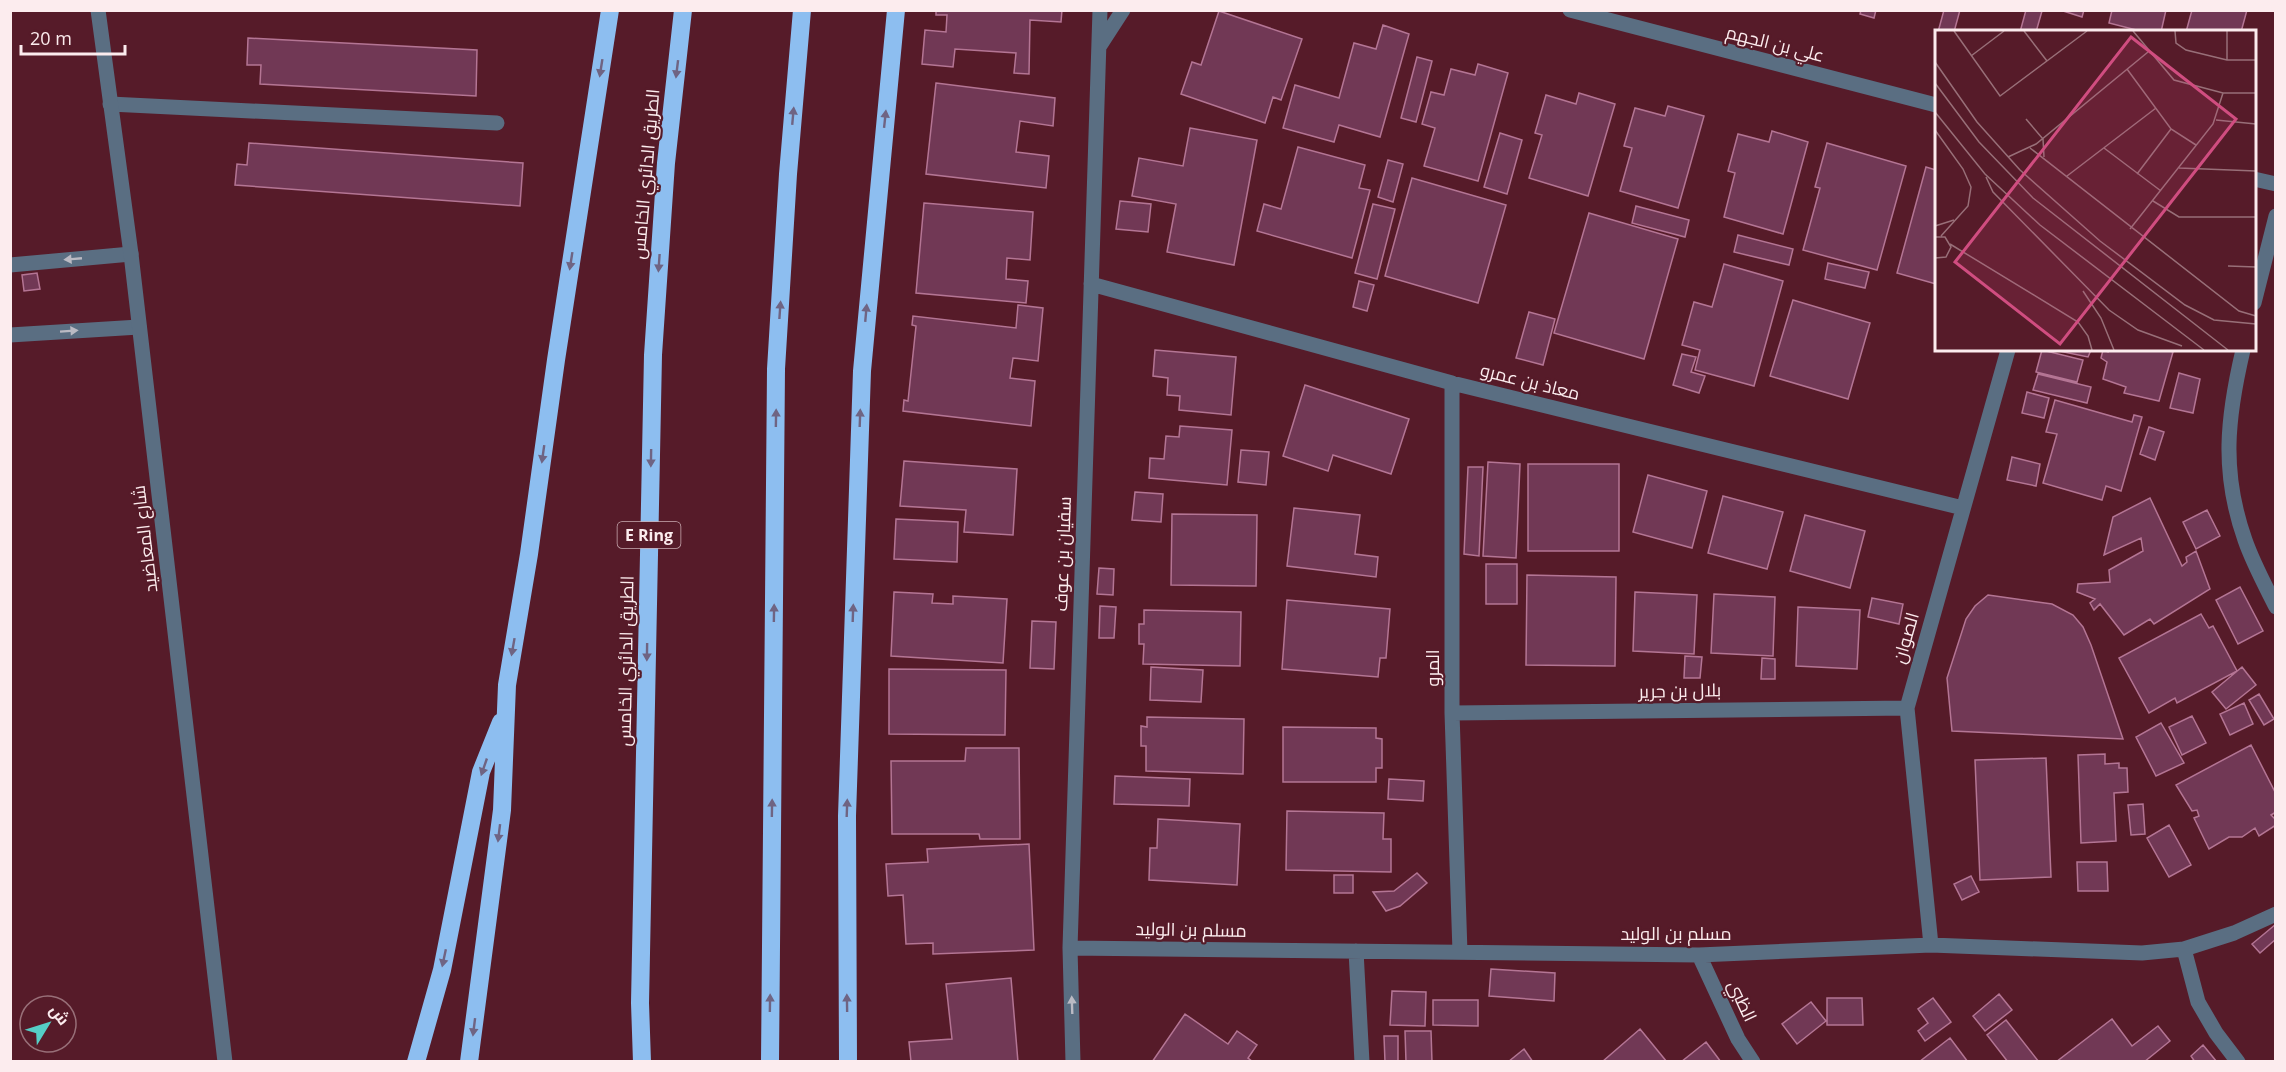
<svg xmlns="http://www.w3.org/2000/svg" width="2286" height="1072" font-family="'Open Sans',Cairo,sans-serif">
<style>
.building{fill:#713855;stroke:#b47594;stroke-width:1.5}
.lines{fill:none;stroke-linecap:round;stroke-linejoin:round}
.lane{stroke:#5a6e82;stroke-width:15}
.street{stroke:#5a6e82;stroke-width:15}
.highway{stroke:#8dbef0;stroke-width:18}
.oneway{fill:#6f6483}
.oneway2{fill:#bbbac3}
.labels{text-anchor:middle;stroke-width:4.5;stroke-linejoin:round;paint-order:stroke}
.shield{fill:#561b29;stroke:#caadb3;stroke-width:1.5}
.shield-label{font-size:16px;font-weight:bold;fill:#fcecee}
.street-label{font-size:18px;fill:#fcecee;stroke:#561b29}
.inset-road{fill:none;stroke:#986f78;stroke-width:1.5}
.view{fill:#d04d80;fill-opacity:0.15;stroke:#d04d80;stroke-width:3}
.inset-edge{fill:none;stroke:#fcecee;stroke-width:3}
</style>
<rect width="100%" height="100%" fill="#561b29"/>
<path class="building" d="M936 10H1062L1061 22 1030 20 1029 74 1014 73 1016 53 955 49 953 67 922 64 925 30 946 32 947 15H936Z
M1861 10H1876L1874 18 1860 14Z
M1944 10H1960L1954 32H1938Z
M2026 10 2042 11 2036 32H2020Z
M2060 10H2084L2082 17Z
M2112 10H2166L2161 32H2144L2109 23Z
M2192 10H2247L2241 32H2186Z
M1219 11 1302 39 1281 100 1273 97 1265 123 1181 94 1192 62 1201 65Z
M1383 25 1409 34 1380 137 1339 125 1334 142 1283 128 1295 85 1339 98 1354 43 1376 49Z
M248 38 477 50 476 96 260 84 261 65H247Z
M1417 57 1432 61 1416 122 1401 118Z
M1478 64 1508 73 1478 181 1424 166 1435 128 1422 124 1431 92 1444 95 1451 69 1475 75Z
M936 83 1055 98 1053 126 1020 121 1016 152 1049 156 1046 188 926 174Z
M1579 93 1615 104 1588 196 1529 178 1542 135 1535 133 1546 95 1576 104Z
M1668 106 1704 116 1678 208 1620 191 1632 148 1624 146 1635 108 1665 116Z
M1190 128 1257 140 1234 265 1167 252 1176 204 1132 196 1139 158 1183 166Z
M1772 131 1808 142 1783 234 1724 217 1735 173 1728 171 1738 134 1769 142Z
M1500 133 1522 140 1507 194 1484 187Z
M249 143 523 163 520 206 235 185 237 164 247 165Z
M1827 143 1906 166 1877 270 1803 250 1820 188 1815 187Z
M1298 147 1365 165 1359 188 1370 190 1352 258 1257 231 1264 204 1281 209Z
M1388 160 1403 164 1393 202 1378 197Z
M1926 167 1936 170V284L1897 273Z
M1412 178 1506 205 1478 303 1385 276Z
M1120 201 1151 204 1148 232 1116 229Z
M924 203 1033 212 1030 260 1007 258 1006 279 1028 281 1026 303 916 293Z
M1373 204 1395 209 1377 279 1355 273Z
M1636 206 1689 220 1685 237 1632 223Z
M1589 213 1678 239 1644 359 1554 333Z
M1738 235 1793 249 1789 265 1734 252Z
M1828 263 1869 272 1865 288 1825 279Z
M1724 264 1783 281 1754 386 1695 370 1700 350 1682 345 1694 302 1712 307Z
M37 273 40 289 24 291 22 275Z
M1359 281 1374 285 1367 311 1353 307Z
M1793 300 1870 323 1848 399 1770 376Z
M1018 305 1043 308 1038 361 1013 358 1010 378 1035 381 1031 426 903 411 904 400 908 401 916 326 912 325 913 316 1016 328Z
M1529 312 1555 319 1543 365 1516 358Z
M1155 350 1236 357 1231 415 1179 410 1180 396 1167 395 1168 378 1153 376Z
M2042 350 2083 360 2077 382 2036 372Z
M2054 350H2091L2088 357Z
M2103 350 2108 352V350H2167L2173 352 2159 401 2124 393 2126 387 2103 379 2107 362 2101 358Z
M1682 354 1696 357 1691 372 1705 376 1699 393 1673 385Z
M2179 373 2200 379 2193 413 2170 408Z
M2038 374 2091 387 2087 403 2033 390Z
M1305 385 1409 419 1391 474 1333 455 1328 471 1283 456Z
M2027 392 2049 398 2044 418 2022 413Z
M2055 400 2132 422 2134 415 2142 417 2121 491 2106 486 2102 500 2043 483 2057 434 2046 432Z
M1180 426 1232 430 1227 485 1149 478 1150 458 1164 459 1166 436 1179 437Z
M2149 427 2164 432 2155 460 2140 454Z
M1241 450 1269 452 1266 485 1238 482Z
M2012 457 2040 464 2036 486 2007 480Z
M904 461 1017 469 1013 535 964 532 966 510 900 506Z
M1488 462 1520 464 1516 558 1483 556Z
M1528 464H1619V551H1528Z
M1468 467H1483L1479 556 1464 554Z
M1648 475 1707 491 1692 548 1633 532Z
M1135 492 1163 494 1161 522 1132 520Z
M1723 496 1783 512 1767 569 1708 553Z
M2150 498 2182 566 2187 562 2186 557 2196 551 2210 589 2154 624 2150 619 2124 635 2100 604 2094 610 2090 603 2095 599 2077 592 2078 584 2110 582 2109 570 2143 551 2141 538 2104 555 2113 517Z
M1294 508 1360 515 1355 554 1378 557 1376 577 1287 566Z
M2207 510 2220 536 2196 549 2183 522Z
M1172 514 1257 515 1256 586 1171 585Z
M1805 515 1865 531 1850 588 1790 571Z
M896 519 958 522 957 562 894 559Z
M1486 564H1517V604H1486Z
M1099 568 1114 569 1113 595 1097 594Z
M1527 575 1616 577 1615 666 1526 665Z
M2240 587 2263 631 2238 644 2216 600Z
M894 592 933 594 932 603 953 604V596L1007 599 1003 663 891 656Z
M1635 592 1697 595 1694 654 1633 651Z
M1714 594 1775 597 1773 656 1711 653Z
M1988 595 2052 604 2073 615 2083 627 2091 645 2123 739 1952 731 1947 678 1966 619 1975 606Z
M1872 598 1903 604 1899 624 1868 617Z
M1287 600 1390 609 1386 658H1380L1378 677 1282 669Z
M1100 606 1116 607 1114 638H1099Z
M1798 607 1860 610 1857 669 1796 666Z
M1144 610 1241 612 1240 666 1143 664 1144 644H1139V624H1144Z
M2201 614 2209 628 2213 626 2237 671 2177 703 2175 698 2149 713 2119 658Z
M1032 621 1056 622 1054 669 1030 668Z
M1685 656 1702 657 1700 678H1684Z
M1762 658 1775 659V679H1761Z
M1151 667 1203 670 1201 702 1150 700Z
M2242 667 2256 685 2226 709 2212 692Z
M889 669 1006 670 1005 735 889 734Z
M2259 694 2274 719 2264 725 2249 700Z
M2244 703 2253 724 2230 735 2220 714Z
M2192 716 2206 743 2182 755 2169 727Z
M1147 717 1244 719 1243 774 1146 771V746H1141V726L1147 727Z
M2161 723 2184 763 2156 776 2136 737Z
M1283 727 1376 728V738L1382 739V768H1376V782H1283Z
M2251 745 2276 794V812L2271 815 2276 820V825L2259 836 2255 828 2242 837H2229L2209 849 2194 818 2199 816 2197 810 2192 811 2176 785Z
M966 748H1019L1020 839H980L979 834H892L891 761H965Z
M2105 754V764L2119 763V768H2127L2128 792 2114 793 2116 841 2081 843 2078 755Z
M2046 758 2051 877 1980 880 1975 760Z
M1115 776 1190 779 1189 806 1114 804Z
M1389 779 1424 781 1423 801 1388 799Z
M2143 804 2145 834 2131 835 2128 805Z
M1287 811 1384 813 1383 839H1391V872L1286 870Z
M1158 819 1240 824 1237 885 1149 880 1150 848H1157Z
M2169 825 2191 865 2169 877 2147 838Z
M1029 844 1034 950 933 954V943L906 944 903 895 888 896 886 864 928 862 927 849Z
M2077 862H2107L2108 891H2078Z
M1417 873 1427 883 1400 906 1386 911 1373 892 1394 891Z
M1334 875H1353V893H1334Z
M1971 876 1979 892 1962 900 1954 884Z
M2276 924V939L2260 953 2252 944Z
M1491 969 1555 973 1554 1001 1489 996Z
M1011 978 1018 1062H911L909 1042 952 1039 946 984Z
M1392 991 1426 992 1425 1026 1390 1025Z
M1999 994 2012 1010 1985 1031 1973 1016Z
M1827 998H1862L1863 1025H1827Z
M1933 998 1951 1022 1925 1041 1918 1031 1928 1023 1918 1009Z
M1433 1000H1478V1026L1433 1025Z
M1811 1002 1826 1021 1797 1044 1782 1024Z
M1185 1014 1228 1044 1237 1031 1257 1045 1248 1058 1253 1062H1152Z
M2112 1019 2132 1046 2158 1026 2170 1041 2144 1062H2056Z
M2006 1020 2039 1062H2008L1987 1035Z
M1640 1029 1667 1062H1602Z
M1405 1031H1431L1432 1062H1406Z
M1384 1036H1398V1062H1385Z
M1950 1038 1968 1062H1919Z
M1706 1042 1721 1062H1681Z
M2203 1045 2217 1062H2195L2191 1056Z
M1524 1049 1533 1062H1508Z"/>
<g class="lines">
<path class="lane" d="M110 104 497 123
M10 265 131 254
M10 335 139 327"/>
<path class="street" d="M98 10 131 254 225 1062
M1570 10 1936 105
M1099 47 1123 10
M2254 179 2276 184
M1091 284 1452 383 1963 508
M2254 303 2276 216
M2243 350C2227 418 2221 472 2245 540 2253 563 2265 585 2276 607
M1452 383V713L1460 952
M1452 713 1907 708
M1931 945 1907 708 2008 350
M1070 948 1699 955 1931 945 2142 953 2184 949 2234 933 2276 914
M2184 949 2198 1002 2216 1033 2238 1062
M1356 951 1362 1062
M1699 955 1738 1039 1753 1062
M1073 1062 1070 948 1100 10"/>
<path class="highway" d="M416 1062 442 970 481 772 501 722
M469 1062 502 810 507 685 529 554 556 360 610 10
M642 1062 640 1003 653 355 666 163 683 10
M770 1062 776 369 788 174 802 10
M848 1062 847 816 862 371 896 10"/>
</g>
<defs><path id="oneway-solid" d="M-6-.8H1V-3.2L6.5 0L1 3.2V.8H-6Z" transform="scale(1.5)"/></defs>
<g class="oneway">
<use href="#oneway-solid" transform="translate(601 68) rotate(99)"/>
<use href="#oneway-solid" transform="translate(677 69) rotate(97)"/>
<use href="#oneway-solid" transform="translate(793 116) rotate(-85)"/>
<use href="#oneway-solid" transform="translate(885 119) rotate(-84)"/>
<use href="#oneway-solid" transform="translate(571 261) rotate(99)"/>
<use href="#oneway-solid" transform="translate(659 263) rotate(94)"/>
<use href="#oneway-solid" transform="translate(780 310) rotate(-86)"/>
<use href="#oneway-solid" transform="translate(866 313) rotate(-85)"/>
<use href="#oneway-solid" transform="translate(776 418) rotate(-89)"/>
<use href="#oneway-solid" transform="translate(860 418) rotate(-88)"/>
<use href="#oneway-solid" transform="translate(543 454) rotate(98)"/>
<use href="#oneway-solid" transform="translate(651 458) rotate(91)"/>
<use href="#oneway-solid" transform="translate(774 613) rotate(-89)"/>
<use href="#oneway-solid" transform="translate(853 613) rotate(-88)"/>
<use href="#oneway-solid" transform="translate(513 647) rotate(100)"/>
<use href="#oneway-solid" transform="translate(647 652) rotate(91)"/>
<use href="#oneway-solid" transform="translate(484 767) rotate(109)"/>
<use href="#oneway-solid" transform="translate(772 808) rotate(-89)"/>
<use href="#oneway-solid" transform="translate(847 808) rotate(-88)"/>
<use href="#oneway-solid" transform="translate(499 833) rotate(97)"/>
<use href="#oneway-solid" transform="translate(444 958) rotate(102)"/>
<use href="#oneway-solid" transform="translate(770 1003) rotate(-89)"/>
<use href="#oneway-solid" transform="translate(847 1003) rotate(-91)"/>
<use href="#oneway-solid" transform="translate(474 1027) rotate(97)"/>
</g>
<g class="oneway2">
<use href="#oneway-solid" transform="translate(73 259) rotate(175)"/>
<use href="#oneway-solid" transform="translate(69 331) rotate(-4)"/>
<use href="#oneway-solid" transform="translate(1072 1005) rotate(-92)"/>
</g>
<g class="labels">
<rect class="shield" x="617.5" y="522" width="63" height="26" rx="4.5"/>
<g class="shield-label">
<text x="649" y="541">E Ring</text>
</g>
<g class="street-label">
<text transform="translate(1775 44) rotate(14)" y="6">علي بن الجهم</text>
<text transform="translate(646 174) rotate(-85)" y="6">الطريق الدائري الخامس</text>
<text transform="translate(1530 382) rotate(14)" y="6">معاذ بن عمرو</text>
<text transform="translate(145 539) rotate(-97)" y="6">شارع المعاضيد</text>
<text transform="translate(1063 554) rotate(-88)" y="6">سفيان بن عوف</text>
<text transform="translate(1906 638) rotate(-74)" y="6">الصوان</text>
<text transform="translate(626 661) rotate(-89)" y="6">الطريق الدائري الخامس</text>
<text transform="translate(1433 668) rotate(-90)" y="6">المرو</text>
<text transform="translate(1680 691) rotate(-1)" y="6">بلال بن جرير</text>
<text transform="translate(1191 930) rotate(1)" y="6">مسلم بن الوليد</text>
<text x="1676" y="940">مسلم بن الوليد</text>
<text transform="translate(1742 1001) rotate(65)" y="6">الظبي</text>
</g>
</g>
<g transform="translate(1935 30)">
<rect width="321" height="321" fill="#561b29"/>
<path class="inset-road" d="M19 1 65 66 152 1M89 1 112 31M198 1 239 50 288 63H321M240 1 241 13 251 20 292 30H321M36 26 69 1M292 30V1M0 32 42 92 85 140M192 39 236 99 261 115M0 53 44 112 98 168 293 320M0 82 50 144 105 195 269 320M91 89 108 109 109 127M281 90 321 94M0 100 28 139 36 157 33 176 6 206M95 118 304 281 321 286M169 118 226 161M73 127 101 114 213 22M244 138 321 141M85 140 165 211 250 275 279 290 321 294M202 144 236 99M132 146 221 78M51 147 58 162 174 280 203 300 247 316M218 171 244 187H321M0 196 19 190M195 199 278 94 288 63M0 207H10L16 217 11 227 0 228M15 214 143 292 153 306 157 320M293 236 321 237M148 261 166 288 179 320"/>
<path class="view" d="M196 7 301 89 125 314 20 232Z"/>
<rect width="321" height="321" class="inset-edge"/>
</g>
<rect width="2286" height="1072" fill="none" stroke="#fcecee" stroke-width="24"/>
<g transform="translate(48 1024) rotate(52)"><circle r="28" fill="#561b29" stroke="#986f78" stroke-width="1.5"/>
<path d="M0-4.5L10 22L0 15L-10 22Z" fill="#55cec6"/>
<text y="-9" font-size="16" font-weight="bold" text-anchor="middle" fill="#fcecee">ش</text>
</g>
<path d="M21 45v9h104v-9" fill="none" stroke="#fcecee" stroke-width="3"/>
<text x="30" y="45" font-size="18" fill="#fcecee" stroke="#561b29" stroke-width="4.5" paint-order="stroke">20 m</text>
</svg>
